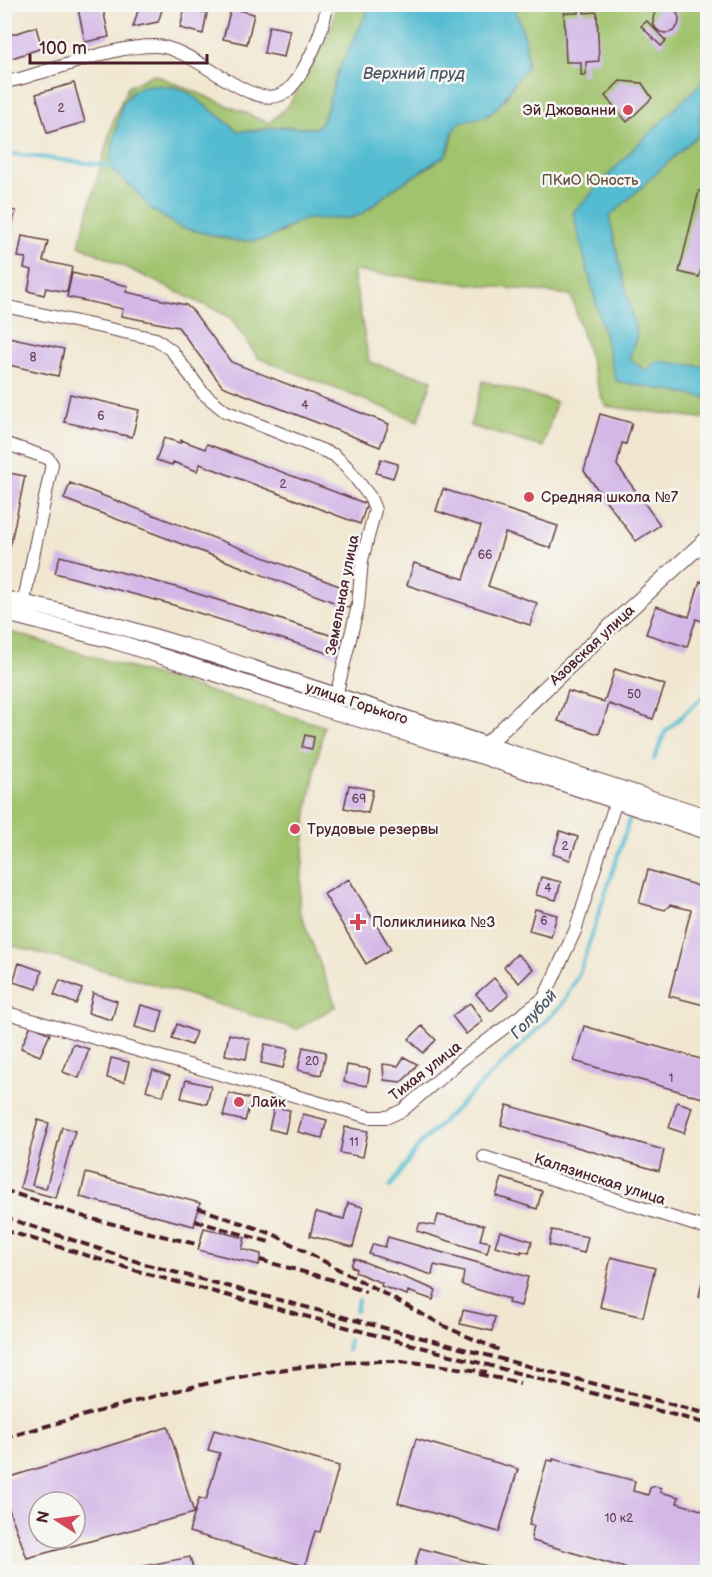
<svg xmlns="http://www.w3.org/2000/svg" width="712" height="1577" font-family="'Balsamiq Sans',sans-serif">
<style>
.green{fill:#a0c36d;stroke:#75714c;stroke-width:1.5}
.water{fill:#53bcd1;stroke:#4e6e7e;stroke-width:1.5}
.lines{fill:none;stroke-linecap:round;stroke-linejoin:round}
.stream{stroke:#53bcd1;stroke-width:4}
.building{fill:#d3b7e7;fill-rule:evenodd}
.minor-casing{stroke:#633d44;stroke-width:14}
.major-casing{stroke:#633d44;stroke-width:17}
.minor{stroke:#fff;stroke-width:12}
.major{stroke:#fff;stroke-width:15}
.rail{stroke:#4a1f2b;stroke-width:4;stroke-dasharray:9 4.5;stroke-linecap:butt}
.poi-dot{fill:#d1495b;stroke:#f6f6f2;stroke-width:2}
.labels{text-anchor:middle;stroke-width:5;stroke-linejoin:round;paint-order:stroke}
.number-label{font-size:12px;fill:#6c455a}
.poi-label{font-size:15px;fill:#4a1f2b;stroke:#f6f6f2;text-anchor:start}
.park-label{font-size:15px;fill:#64503f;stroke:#f6f6f2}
.street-label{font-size:15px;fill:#4a1f2b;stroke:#f6f6f2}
.water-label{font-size:16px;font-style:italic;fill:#4d5665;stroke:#f6f6f2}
</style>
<rect width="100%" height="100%" fill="#f6f6f2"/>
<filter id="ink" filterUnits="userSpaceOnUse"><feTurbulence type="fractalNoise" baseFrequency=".0167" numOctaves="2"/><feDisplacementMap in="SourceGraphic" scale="12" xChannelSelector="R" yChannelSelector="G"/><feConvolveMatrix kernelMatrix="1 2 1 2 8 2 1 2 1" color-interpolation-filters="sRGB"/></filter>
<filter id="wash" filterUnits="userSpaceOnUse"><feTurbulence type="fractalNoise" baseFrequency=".008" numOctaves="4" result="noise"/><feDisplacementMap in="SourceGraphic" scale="24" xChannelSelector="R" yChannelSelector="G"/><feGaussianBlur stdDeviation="1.35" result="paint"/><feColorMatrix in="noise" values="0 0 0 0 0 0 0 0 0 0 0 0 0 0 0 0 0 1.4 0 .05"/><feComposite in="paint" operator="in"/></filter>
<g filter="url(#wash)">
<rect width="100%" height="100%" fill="#f1e7d0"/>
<path class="green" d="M336 5H371L338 71 325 115 320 124 314 128 275 127 255 131H238L189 93 143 86 134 90 122 104 110 159 113 171 142 197 216 237 237 241H252L281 233 297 222 309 218H351L369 209 390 191 438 161 449 150 455 127 459 123 478 119 489 115 507 97 517 77 527 67 526 42 514 5H707V419L606 406 601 396 571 295 353 271 369 362 432 380 418 421 258 358 230 317 79 245 114 118 128 87 153 74 269 123 289 105 332 28Z
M483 381 556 402 543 447 470 426Z
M4 630 324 726 307 812 299 909 336 1006 297 1029 137 979 5 944Z"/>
<path class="water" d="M514 4 526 42 527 67C512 81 508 99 492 112 481 121 466 118 457 125 449 133 452 147 445 156L390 191 362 214 351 218 309 219 297 222 268 239 251 241H237L179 227 151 209 132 187 113 171 110 159 122 104 134 90 143 86 155 85 178 88 189 93 238 131H255L275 127 314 128 320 124 325 115 338 71 371 5Z
M703 81 707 82V106L701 107 699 134 609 217 637 336 629 358 647 371 657 361 707 367V398L616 381 573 213 634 148Z"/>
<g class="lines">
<path class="stream" d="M4 153 112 166
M654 759 665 732 708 692
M390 1187 420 1144 561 1006 579 974 630 818
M356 1311 358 1300
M347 1351 349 1340"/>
</g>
<g id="blocks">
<path class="building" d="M77 4H102L109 37 85 42Z
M140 4H164L158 22 133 27Z
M579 4H584V13L597 12 599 61 586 62V75H581V62H566L564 13H579Z
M653 20a13 13 0 1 1 26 0a13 13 0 1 1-26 0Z
M185 8 207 13 203 34 180 28Z
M231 8 254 14 247 44 223 39Z
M647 21 666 41 661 46 641 26Z
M269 26 290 30 284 57 264 53Z
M36 27 42 48 9 59 4 45V37Z
M620 81 642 83 652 98 627 122 605 96Z
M74 83 85 122 47 133 36 94Z
M4 123 13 125 9 140 4 139Z
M699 191 708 193V267L702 266 699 277 679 272Z
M4 209 16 211 6 250H4Z
M22 236 48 241 43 261 72 267 67 292 46 288 44 295 28 291 32 270 24 268 26 258 18 257Z
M72 273 128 286 126 292 186 305 193 311 231 362 389 424 380 447 222 386 178 327 121 316 123 309 67 297Z
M4 336 64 349 58 376 4 364Z
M70 394 139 410 132 437 64 422Z
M600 414 632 423 626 444 622 443 617 465 660 525 636 541 584 471Z
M164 438 180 443 181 440 205 449 207 444 367 504 360 524 200 464 197 471 173 462 172 465 156 460Z
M381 459 398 464 393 478 376 473Z
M4 472 25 476 7 561 4 560Z
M70 483 355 592 349 608 64 499Z
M443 489 558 526 551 548 505 533 488 586 537 603 530 625 407 585 414 563 464 579 481 526 436 511Z
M60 556 176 587 343 639 337 656 170 604 55 573Z
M700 581 708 584V623L696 619 687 647 646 634 656 606 689 617Z
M615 669 665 685 653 719 609 704 599 734 558 721 568 691 604 702Z
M305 735 314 737 312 749 302 747Z
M349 785 373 790 368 813 344 808Z
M560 831 578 837 570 860 553 854Z
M648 870 708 889V1006L669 996 691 910 670 905 665 910 639 903Z
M541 877 561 882 556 900 536 895Z
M349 879 391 949 366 964 324 894Z
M535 909 557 915 551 937 529 931Z
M517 954 533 969 519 983 504 967Z
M19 963 42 971 37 989 13 982Z
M494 978 509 995 491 1011 476 994Z
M60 980 82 989 76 1004 54 995Z
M93 993 117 1001 112 1020 88 1013Z
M470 1003 483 1021 466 1034 452 1016Z
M141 1005 163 1011 157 1033 135 1027Z
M177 1024 196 1032 191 1045 172 1038Z
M31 1025 50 1034 40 1056 21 1048Z
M422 1026 436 1040 423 1053 409 1039Z
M584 1026 708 1061 706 1099 574 1061Z
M229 1034 250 1039 246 1059 225 1055Z
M73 1044 89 1049 79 1078 63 1072Z
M265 1044 288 1049 283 1068 261 1063Z
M303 1047 326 1052 321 1075 298 1070Z
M404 1057 417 1064 410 1074 401 1082 384 1080 383 1064 398 1066Z
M111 1058 129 1062 124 1082 107 1078Z
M347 1065 370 1069 367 1086 344 1082Z
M153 1070 170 1076 163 1096 146 1090Z
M186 1080 211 1086 207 1104 181 1098Z
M229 1093 251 1099 245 1121 223 1116Z
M677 1102 692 1107 684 1133 669 1128Z
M507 1105 664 1150 659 1171 501 1125Z
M274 1107 290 1110 285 1133 269 1129Z
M303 1114 327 1120 322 1138 298 1132Z
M38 1120 49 1123 32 1185 46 1189 62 1127 75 1131 56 1198 20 1188Z
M345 1127 368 1131 363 1157 340 1153Z
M86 1173 200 1203 194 1226 80 1197Z
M502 1178 542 1191 537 1209 496 1196Z
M348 1203 363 1207 353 1247 310 1236 316 1212 344 1219Z
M438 1215 484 1225 480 1240 490 1242 487 1253 417 1231 420 1223 435 1226Z
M204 1228 245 1238 242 1249 261 1254 259 1265 198 1250Z
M552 1230 588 1237 584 1253 549 1245Z
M500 1231 532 1241 529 1253 521 1251V1253L495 1246Z
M388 1237 528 1277 521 1306 508 1303 509 1299 462 1285 464 1272 434 1265 432 1275 369 1254 373 1244 385 1247Z
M611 1257 655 1268 643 1317 600 1307Z
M354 1258 436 1290 433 1300 408 1291 407 1295 381 1286 382 1283 355 1272 356 1269 351 1266Z
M703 1277 708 1278V1299L699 1297Z
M463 1310 495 1317 492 1331 460 1324Z
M168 1427 194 1513 27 1558 4 1496V1479ZM39 1502H75V1538H39Z
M214 1430 339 1466 320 1532 315 1531 305 1566 189 1532 199 1498 206 1500 220 1453 208 1450Z
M416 1439 518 1469 499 1532 398 1503Z
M553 1459 635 1481 633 1491 648 1495 650 1488 655 1486 661 1488 660 1492 679 1497 677 1503 708 1512V1572H639L533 1541 531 1537 534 1526 529 1525 547 1460 553 1461Z
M420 1548 502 1570V1572H413Z
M190 1557 194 1572H118V1571Z"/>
</g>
</g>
<g filter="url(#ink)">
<use href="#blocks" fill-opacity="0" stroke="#633d44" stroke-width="1.5"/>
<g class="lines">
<g class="minor-casing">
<path id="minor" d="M4 81C15 82 28 76 39 73 76 63 116 46 155 46 195 46 250 113 284 93 291 89 297 80 301 73 313 53 324 27 327 4
M4 306 156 339 172 351 203 393 225 411 334 455 347 467 370 497 375 510 362 560 358 606 336 696
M4 443 48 458 52 464 22 610
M4 1012 369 1117H388L403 1110 460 1061 544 998 575 931 616 801
M484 1157 708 1229"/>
</g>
<g class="major-casing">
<path id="major" d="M4 598 112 624 185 646 708 817
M4 613 114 641 322 708 481 756 708 832
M482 753 486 745 611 626 708 538"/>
</g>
<use href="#minor" class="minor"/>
<use href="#major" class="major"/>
<path class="rail" d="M4 1190 88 1218 200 1245
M198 1208 273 1234 448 1328 499 1350
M4 1217 144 1264 708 1414
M195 1221 273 1243
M4 1230 144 1273 708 1424
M260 1260 333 1280 366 1292
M479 1374 520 1383
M4 1438C130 1403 255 1362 387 1361 420 1361 454 1368 487 1372"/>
</g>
</g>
<g class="poi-dot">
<circle cx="628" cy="110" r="6"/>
<circle cx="529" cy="497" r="6"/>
<circle cx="295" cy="829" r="6"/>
<path d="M355 913h6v6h6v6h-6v6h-6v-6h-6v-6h6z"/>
<circle cx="239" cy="1102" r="6"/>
</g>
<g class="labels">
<g class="number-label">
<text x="61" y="112">2</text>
<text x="33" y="361">8</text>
<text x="305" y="409">4</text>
<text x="101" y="420">6</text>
<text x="283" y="488">2</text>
<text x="485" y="559">66</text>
<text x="634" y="698">50</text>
<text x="359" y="803">69</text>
<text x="565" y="850">2</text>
<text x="548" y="892">4</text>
<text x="544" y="925">6</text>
<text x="312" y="1065">20</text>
<text x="671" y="1082">1</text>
<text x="354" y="1146">11</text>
<text x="619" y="1522">10 к2</text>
</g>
<g class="poi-label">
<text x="616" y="115" text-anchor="end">Эй Джованни</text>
<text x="541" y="502">Средняя школа №7</text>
<text x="307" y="834">Трудовые резервы</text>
<text x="372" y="927">Поликлиника №3</text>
<text x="251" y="1107">Лайк</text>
</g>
<g class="park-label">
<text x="590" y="185">ПКиО Юность</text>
</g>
<g class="street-label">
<text transform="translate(342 595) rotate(-79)" y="5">Земельная улица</text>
<text transform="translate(592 645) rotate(-43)" y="5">Азовская улица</text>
<text transform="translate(357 703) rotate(18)" y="5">улица Горького</text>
<text transform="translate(425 1071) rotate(-38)" y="5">Тихая улица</text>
<text transform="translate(600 1179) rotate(18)" y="5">Калязинская улица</text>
</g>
<g class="water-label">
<text x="414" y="79">Верхний пруд</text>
<text transform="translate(533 1014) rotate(-47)" y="6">Голубой</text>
</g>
</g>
<rect width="712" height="1577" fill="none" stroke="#f6f6f2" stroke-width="24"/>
<g transform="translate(57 1520) rotate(282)"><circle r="28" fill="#f6f6f2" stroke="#b1a0a2" stroke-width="1.5"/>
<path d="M0-4.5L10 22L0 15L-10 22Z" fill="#d1495b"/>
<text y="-9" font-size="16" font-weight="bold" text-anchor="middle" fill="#4a1f2b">N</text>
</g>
<path d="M30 54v9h177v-9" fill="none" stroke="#4a1f2b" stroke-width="3"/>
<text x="39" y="54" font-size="18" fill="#4a1f2b" stroke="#f6f6f2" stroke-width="4.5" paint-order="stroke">100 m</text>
</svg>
